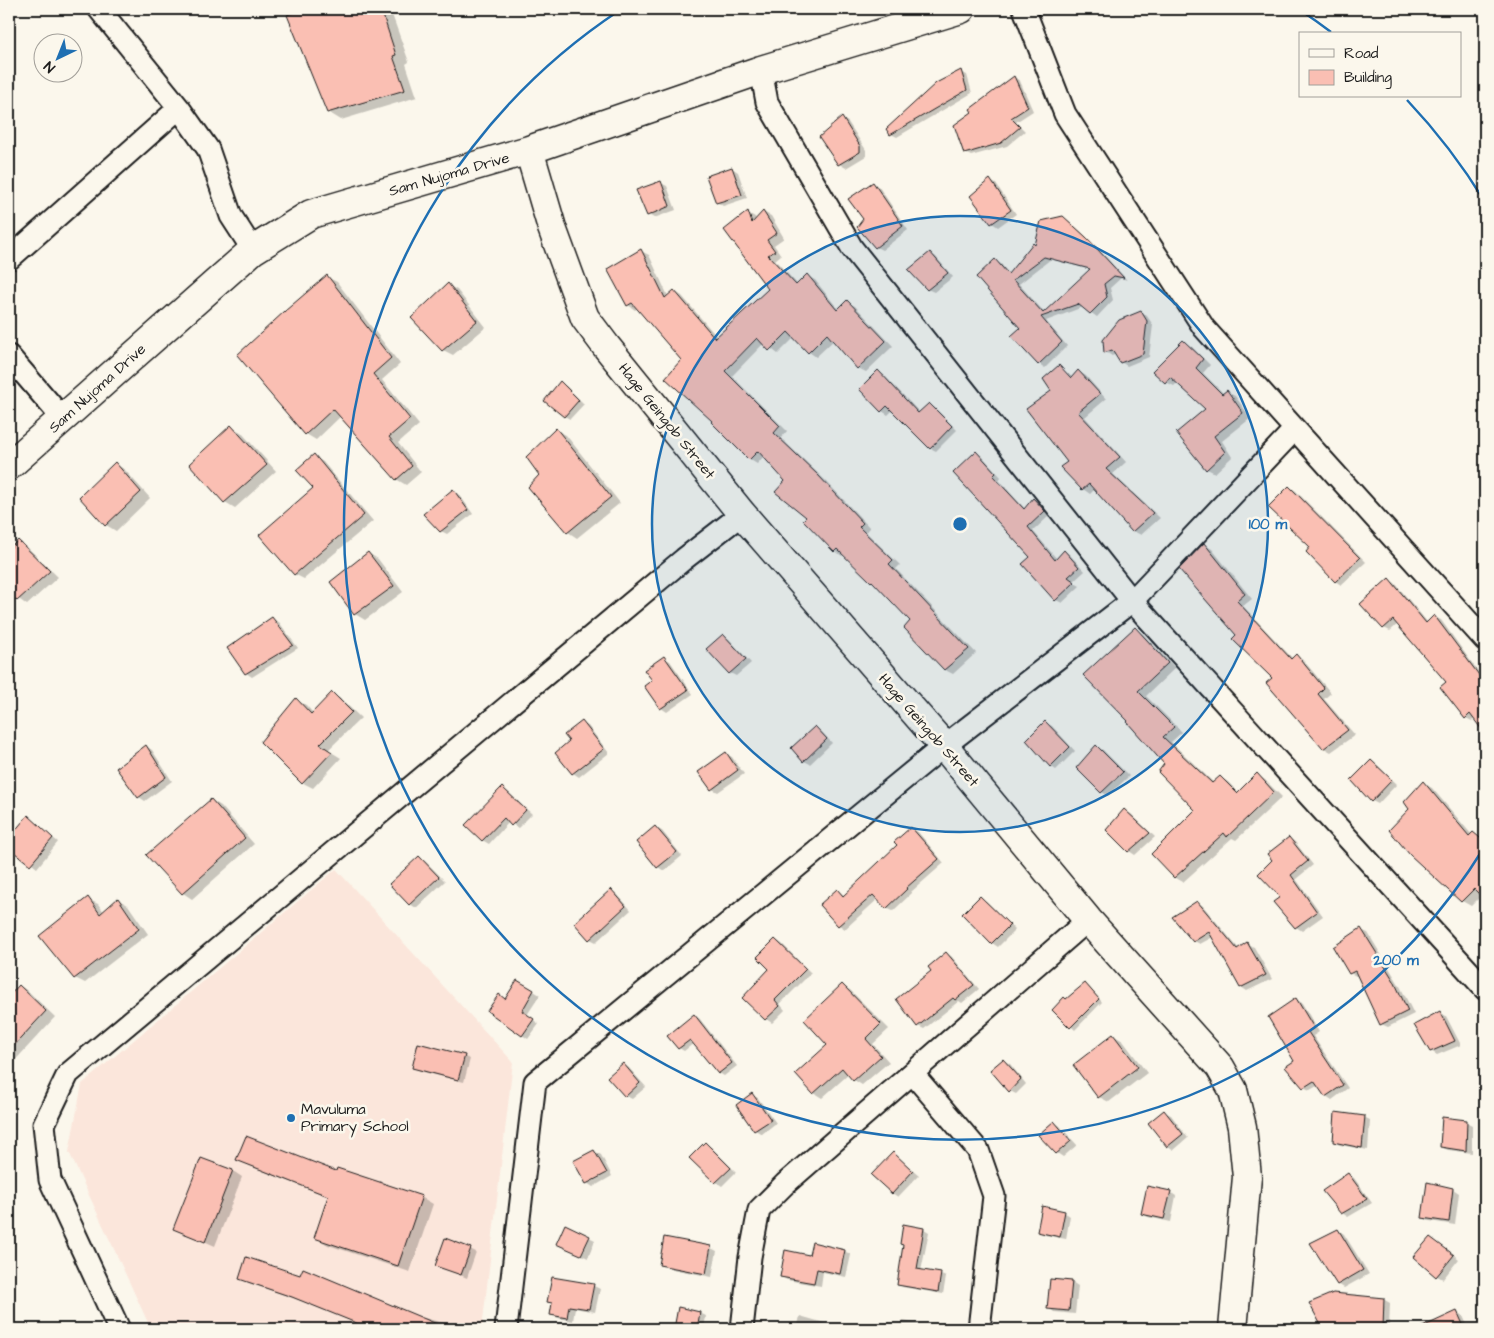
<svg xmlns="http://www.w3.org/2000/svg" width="1494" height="1338" font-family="'Architects Daughter',sans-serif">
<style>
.built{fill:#fbe6db}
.shadow{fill:#0003;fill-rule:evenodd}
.building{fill:#fabfb3;stroke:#1c1c1c;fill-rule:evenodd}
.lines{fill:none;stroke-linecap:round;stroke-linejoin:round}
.street-casing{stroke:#1c1c1c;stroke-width:25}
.secondary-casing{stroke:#1c1c1c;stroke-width:31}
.street{stroke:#fbf7ec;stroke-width:21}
.secondary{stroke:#fbf7ec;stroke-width:28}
.ring{fill:none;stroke:#1f6fb2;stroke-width:2.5}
.poi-dot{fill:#1f6fb2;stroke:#fbf7ec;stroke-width:2}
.labels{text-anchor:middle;stroke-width:5;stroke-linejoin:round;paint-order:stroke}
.street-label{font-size:15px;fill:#1c1c1c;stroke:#fbf7ec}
.poi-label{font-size:15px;fill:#1c1c1c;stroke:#fbf7ec;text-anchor:start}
.centre{fill:#1f6fb2;stroke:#fbf7ec;stroke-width:2.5}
.ring-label{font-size:15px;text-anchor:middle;font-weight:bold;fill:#1f6fb2;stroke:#fbf7ec;stroke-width:5;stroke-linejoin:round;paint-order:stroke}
</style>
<rect width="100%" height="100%" fill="#fbf7ec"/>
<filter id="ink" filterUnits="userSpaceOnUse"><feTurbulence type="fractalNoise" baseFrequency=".02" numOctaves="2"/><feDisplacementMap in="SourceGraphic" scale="10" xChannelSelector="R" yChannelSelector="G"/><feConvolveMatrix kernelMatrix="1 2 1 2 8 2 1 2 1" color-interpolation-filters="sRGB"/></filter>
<g filter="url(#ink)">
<path class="built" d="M336 869 513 1062 482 1329H151L69 1152 82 1084Z"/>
<path class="shadow" d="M306 9H390L409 62 406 64 417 97 341 120 328 112 289 15Z
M961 72 967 75 972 93 897 137 891 134Z
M1014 77 1020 81 1033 111 1016 122 1025 131 1007 146 971 156 965 153 974 113Z
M842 119 848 122 866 150V156L846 168 839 164Z
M732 168 738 172 747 198 723 206 717 202Z
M990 181 996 184 1016 214 998 227 992 223Z
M661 183 667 186 676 210 654 218 648 215Z
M873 183 879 187 908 230 882 250 876 247 865 219Z
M763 212 771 216 784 238 774 245 781 255 775 260 798 285 807 276 815 280 839 310 847 302 855 306 893 346 866 372 858 368 834 340 816 357 809 352 795 337 778 354 764 343 732 376 787 431 781 438 826 481 870 528 866 532 900 565 896 569 976 653 953 674 945 670 905 628 912 621 877 584 872 581 844 554 842 556 835 551 805 520 807 517 787 481 764 456 757 464 749 459 713 421 683 360 638 308 635 310 628 305 641 251 649 255 668 296 674 291 682 296 718 338 770 289 748 213 755 217 756 220Z
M1063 217 1069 221 1092 242 1127 280 1121 278 1110 288 1113 300 1097 317 1083 307 1046 321 1067 346 1045 368 1039 364 1013 336 1022 329 995 261 1001 264 1009 274ZM1051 259 1091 270 1045 313 1019 284Z
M930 253 936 257 953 277 934 292 927 289Z
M327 277 337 282 400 364 382 380 419 425 398 443 421 472 406 485 396 479 341 416 316 440 306 434 239 355Z
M448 285 457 290 486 327 453 355 443 350Z
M1141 312 1147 316 1153 325 1149 357 1127 366 1121 362 1116 354 1112 356 1106 352 1104 340Z
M1183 342 1192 347 1210 365 1203 373 1224 394 1227 392 1235 396 1251 418 1222 441 1232 457 1215 473 1207 469V409L1178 382 1174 386 1166 382Z
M1059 367 1073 378 1078 371 1086 376 1106 399 1085 417 1126 462 1113 474 1160 518 1141 535 1133 531 1095 489 1090 494 1083 489 1068 462 1053 391Z
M878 371 884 375 920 413 929 404 935 408 957 430 936 451 930 448 893 410 888 415 882 411Z
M560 383 566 386 584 404 570 419 564 416Z
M231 427 241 432 276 471 235 508 225 502 191 464Z
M556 430 566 435 620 503 577 538 568 532Z
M976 452 982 456 1001 477 999 480 1025 509 1034 500 1040 503 1050 515 1033 531 1057 559 1064 551 1070 555 1085 571 1073 582 1080 586 1062 603 1056 600Z
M314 456 323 462 373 521 304 579 294 574 315 488Z
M115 464 124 469 150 498 116 531 106 525 81 497Z
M1290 487 1296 491 1366 562 1341 585 1335 581 1312 547Z
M453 490 459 494 473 514 447 534 441 531Z
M18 542 27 547 58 577 27 605 9 592V551Z
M1205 545 1212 549 1252 599 1243 606 1293 659 1296 656 1303 660 1331 693 1324 699 1355 735 1331 752 1324 748 1273 678 1238 635Z
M368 553 378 559 403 592 365 620 355 614Z
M1389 580 1395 583 1428 623 1435 617 1441 620 1485 681V732L1475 718 1472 721 1466 718 1447 682 1398 624 1390 631 1384 628Z
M272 619 279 622 298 648 252 677 246 673 228 649Z
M1135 629 1143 634 1175 668 1146 696 1182 732 1171 742 1214 783 1220 777 1228 782 1239 793 1257 775 1265 780 1282 797 1236 840 1232 838 1183 882 1174 877 1197 810 1166 764 1129 722Z
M723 635 729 639 751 663 736 676 730 673Z
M664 658 670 661 693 694 667 712 661 708 653 681Z
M332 694 341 699 361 718 328 750 341 758 313 788 303 783 262 742 296 700 306 705 313 713Z
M582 723 588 726 609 753 579 777 573 773 571 742Z
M1046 723 1052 726 1075 751 1056 770 1050 766Z
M815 728 821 731 832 743 810 764 804 761Z
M146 746 152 750 172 781 145 801 139 797 118 768Z
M1097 747 1103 750 1129 776 1108 796 1102 792 1077 768Z
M726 754 732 757 744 774 718 792 712 789Z
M1371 762 1377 765 1397 784 1378 804 1372 801Z
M1423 783 1432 788 1472 835 1474 833 1485 841V898L1482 895 1471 906 1462 901 1410 810Z
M502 788 508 792 532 814 518 828 509 822 489 844 482 840Z
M211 800 221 806 254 844 192 899 183 893 148 855Z
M1125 811 1131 814 1155 837 1135 855 1129 851Z
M28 817 58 842 37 868 9 846V840Z
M655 828 662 831 682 856 664 871 658 867 638 842Z
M912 829 918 832 944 863 911 892 912 893 893 911 886 908 878 899 845 929 839 925 837 890 845 896 899 845Z
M1289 838 1295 842 1313 865 1296 879 1323 916 1302 931 1296 927 1282 897 1274 860Z
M419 858 425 861 445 881 416 908 410 904 391 884Z
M611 891 617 894 631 910 596 942 590 939Z
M980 898 986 901 1015 930 998 947 992 943 963 914Z
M88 899 98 904 104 912 119 900 128 905 148 934 85 983 75 978Z
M1197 902 1203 906 1239 949 1247 944 1254 947 1272 979 1247 991 1241 987 1213 937 1200 944 1194 941Z
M1361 930 1368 933 1400 986 1414 1014 1388 1027 1381 1024 1358 976H1356L1350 973Z
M776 940 782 944 811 973 780 1004 785 1010 772 1023 766 1019 744 998 771 969Z
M946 953 952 957 979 989 962 1003 959 1001 924 1029 918 1026 933 971Z
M518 981 540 995 527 1015 539 1024 528 1039 522 1035 506 1000Z
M842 985 850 990 889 1029 873 1044 889 1062 862 1085 854 1080 849 1074 822 1098 814 1093 829 1045Z
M1085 985 1089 987 1102 1002 1075 1030 1054 1010Z
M20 986 29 992 55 1017 9 1067V998Z
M1296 999 1302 1003 1319 1032 1313 1036 1348 1088 1332 1100 1326 1096 1319 1085 1310 1090 1303 1087 1296 1061Z
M1440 1012 1446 1016 1461 1045 1437 1055 1431 1051Z
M694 1016 699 1018 737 1066 724 1076 719 1073 694 1043 684 1051 679 1048 669 1036Z
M1113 1035 1123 1041 1147 1073 1109 1102 1099 1097Z
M464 1056 470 1059 464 1082 420 1071 414 1067Z
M1003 1060 1010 1064 1026 1084 1016 1094 1010 1091Z
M623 1064 629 1068 646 1087 632 1099 626 1096Z
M752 1095 758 1098 776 1123 762 1134 755 1130 737 1105Z
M1164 1112 1171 1115 1188 1138 1174 1150 1168 1146Z
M1364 1117 1370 1120 1368 1150 1340 1145 1334 1142Z
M1054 1122 1060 1126 1077 1145 1063 1157 1057 1153Z
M1466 1122 1472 1125V1153L1448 1150 1441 1146Z
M705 1144 711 1147 736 1172 722 1186 716 1182 691 1158Z
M594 1151 601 1155 612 1176 593 1187 587 1183Z
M893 1153 919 1175 898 1197 892 1193Z
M201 1159 233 1171 242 1177 215 1246 175 1228Z
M238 1159 337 1173 421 1197 433 1204 410 1272 328 1245 316 1238 329 1197 250 1166Z
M1348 1174 1354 1178 1372 1203 1348 1217 1342 1213 1324 1191Z
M1453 1189 1459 1193 1455 1225 1429 1221 1423 1218Z
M1170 1192 1176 1196 1171 1222 1148 1217 1142 1213Z
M1064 1212 1070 1216 1066 1239 1045 1235 1038 1232Z
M924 1229 929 1232 921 1271 941 1275 946 1277 943 1294 903 1287 898 1284Z
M1338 1230 1344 1234 1369 1274 1344 1288 1338 1284Z
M589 1237 595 1240 588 1258 564 1247Z
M665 1239 711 1248 717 1251 712 1277 667 1268 661 1264Z
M1437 1242 1459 1259 1443 1279 1437 1276Z
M812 1244 845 1251 851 1255 846 1277 823 1272 821 1286 787 1280 781 1276 810 1256Z
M470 1249 476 1252 467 1278 437 1265Z
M240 1278 408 1315 403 1329H371L302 1301 249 1283Z
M1072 1282 1078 1286 1075 1314 1054 1312 1048 1308Z
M594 1286 600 1289 595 1312 575 1308 573 1321 558 1318 551 1314 553 1304 548 1301Z
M1383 1299 1390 1303 1389 1329H1320Z
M679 1309 700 1313 706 1316 704 1329H675Z
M1457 1312 1463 1316 1469 1329H1436L1434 1323Z
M800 1316 835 1326 841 1329H797Z
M424 1318 468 1329H422Z
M903 1321 926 1325 932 1329H901Z"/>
<path class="building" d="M302 9H381L396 55 393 56 405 90 327 113 287 15Z
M961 70 967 90 890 135 886 129 936 83Z
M1014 76 1028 107 1011 118 1020 127 1001 143 964 154 954 125 972 112 970 109Z
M842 117 860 146V152L838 165 819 137Z
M732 167 742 195 716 203 706 176Z
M990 179 1011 210 991 224 970 196Z
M661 181 670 206 647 216 636 190Z
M873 182 903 226 875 248 857 227 863 219 848 199Z
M748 211 752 223 763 211 777 233 767 240 775 251 768 255 796 285 807 274 837 310 847 300 886 341 857 369 827 334 808 353 788 332 769 351 757 338 725 371 780 426 774 433 818 475 863 523 859 527 893 560 889 564 969 649 944 670 904 628 910 621 872 581 871 582 837 549 834 552 803 520 806 517 775 492 785 481 758 451 749 460 711 422 712 421 665 378 681 360 632 303 627 306 607 269 641 249 665 298 674 290 715 338 768 289 724 230Z
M1063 216 1086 237 1124 278 1114 276 1104 284 1107 297 1090 314 1078 304 1041 317 1062 342 1038 365 1011 336 1020 328 976 277 995 259 1008 274 1033 243 1035 245 1041 221ZM1044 257 1090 269 1043 313 1013 280Z
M930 252 948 273 927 290 908 270Z
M327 275 391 358 373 374 410 419 389 437 412 466 396 480 333 409 305 435 237 355 285 311Z
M448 283 477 321 442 351 411 318Z
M1141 311 1147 321 1143 354 1120 363 1112 350 1104 353 1103 340 1119 320Z
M1183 340 1203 359 1196 368 1222 394 1227 390 1243 413 1214 436 1225 452 1206 470 1176 433 1205 409 1170 377 1165 383 1152 371Z
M1059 365 1071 378 1078 370 1100 394 1078 412 1120 457 1106 469 1153 513 1132 532 1089 484 1082 490 1060 467 1067 462 1026 409 1051 391 1043 379Z
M878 370 918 413 929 403 952 426 930 449 887 406 881 412 859 389Z
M560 381 579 400 564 417 544 401Z
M231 425 267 465 224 503 189 464Z
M556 428 611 497 567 533 528 487 539 475 526 457Z
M976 451 996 473 993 476 1024 509 1033 498 1045 511 1028 527 1055 560 1064 550 1079 567 1068 577 1075 582 1055 601 1022 564 1030 557 953 473Z
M314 454 364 515 294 575 259 535 313 488 296 470Z
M115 462 141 492 105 526 79 497Z
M1289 486 1360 558 1335 582 1306 552 1310 547 1268 507Z
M453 489 468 510 440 532 423 514Z
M18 540 50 571 17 601 9 593V549Z
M1204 543 1245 594 1237 601 1291 659 1296 654 1324 688 1318 694 1348 730 1323 749 1266 683 1272 678 1232 639 1236 635 1179 569Z
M368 552 394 586 354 615 330 582Z
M1389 578 1426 623 1434 615 1485 683V734L1470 714 1465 719 1440 687 1446 682 1393 620 1383 629 1360 604Z
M272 617 293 645 245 674 227 648Z
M1135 627 1168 663 1138 691 1174 727 1163 737 1212 783 1220 776 1237 793 1257 773 1274 792 1227 837 1224 833 1174 878 1151 854 1195 810 1158 772 1164 764 1127 722 1128 721 1083 675Z
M723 634 746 659 729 674 706 649Z
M664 656 688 690 660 709 644 686 652 680 644 670Z
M332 692 352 712 320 744 332 752 302 784 260 742 296 698 311 714Z
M582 721 604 749 572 774 555 753 569 741 564 735Z
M1045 721 1070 747 1050 767 1026 740Z
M815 726 827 739 803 762 791 748Z
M146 745 166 777 138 798 116 768Z
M1096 745 1123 772 1101 793 1076 768Z
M726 752 738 770 711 790 698 772Z
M1371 760 1392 780 1371 802 1351 780Z
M1423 781 1469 836 1473 832 1485 842V900L1474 889 1461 902 1410 855 1389 830 1409 809 1404 802Z
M502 787 526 810 511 826 504 818 482 841 465 825Z
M211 799 245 838 182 894 146 855Z
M1124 809 1150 833 1128 852 1106 830Z
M28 815 53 838 30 865 9 848V838Z
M655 826 677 852 657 868 636 842Z
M911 827 939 859 906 888 907 889 886 909 873 895 838 926 819 905 837 889 843 896 897 845 894 842Z
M1289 837 1308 861 1291 875 1317 912 1295 928 1273 902 1280 897 1258 874 1272 860 1267 854Z
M419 856 439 877 409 905 389 884Z
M611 889 626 906 589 940 574 923Z
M980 896 1010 925 991 944 962 914Z
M88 897 100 914 118 898 139 929 74 979 39 936Z
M1197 901 1237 949 1247 942 1266 975 1240 988 1209 932 1193 942 1172 917Z
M1361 928 1394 981 1408 1011 1380 1025 1355 971 1349 974 1333 947Z
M775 939 806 969 775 1000 780 1006 765 1020 742 998 769 969 757 957Z
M946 952 974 985 955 1000 953 998 917 1027 896 999 931 971 928 967Z
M517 980 534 990 522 1011 534 1019 522 1036 487 1011 499 994 505 999Z
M1085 983 1099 999 1070 1028 1052 1010 1064 997 1066 999Z
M842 984 881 1024 866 1039 881 1056 853 1081 842 1068 813 1094 795 1074 827 1045 804 1020Z
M19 985 46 1011 9 1051V996Z
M1296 998 1314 1028 1308 1032 1343 1085 1325 1097 1314 1081 1303 1088 1285 1067 1294 1061 1268 1017Z
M1440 1011 1455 1041 1430 1052 1414 1025Z
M694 1014 732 1063 718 1074 690 1040 678 1049 667 1036Z
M1113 1034 1138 1067 1098 1098 1073 1065Z
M418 1043 465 1055 458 1080 412 1068Z
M1003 1059 1021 1079 1009 1092 990 1070Z
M623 1063 640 1083 625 1097 607 1077Z
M752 1093 771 1120 754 1131 736 1105Z
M1164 1110 1183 1134 1167 1147 1148 1123Z
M1335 1112 1365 1116 1362 1148 1333 1142Z
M1442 1117 1467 1120 1466 1151 1440 1147Z
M1054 1121 1071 1141 1056 1154 1038 1135Z
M246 1136 336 1171 337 1168 422 1196 398 1266 314 1238 328 1196 236 1160Z
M705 1142 731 1168 715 1183 689 1158Z
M594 1150 607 1173 586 1184 573 1161Z
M893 1152 913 1171 892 1194 871 1175Z
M201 1158 233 1170 205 1242 173 1229Z
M1348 1173 1367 1199 1341 1214 1322 1191Z
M1427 1182 1453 1188 1449 1222 1422 1218Z
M1147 1186 1171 1191 1164 1219 1141 1214Z
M1042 1206 1065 1211 1060 1237 1037 1232Z
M565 1224 590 1236 581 1255 556 1244Z
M903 1224 924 1228 917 1269 941 1273 938 1292 897 1285 903 1245 900 1244Z
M1338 1229 1363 1270 1337 1285 1310 1243Z
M664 1237 711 1246 706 1274 659 1265Z
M1430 1237 1454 1255 1436 1277 1413 1257Z
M445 1238 471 1248 461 1275 435 1266Z
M812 1242 845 1250 840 1274 817 1269 814 1283 780 1277 785 1250 809 1255Z
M246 1257 300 1275 303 1268 449 1329H371L292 1297 239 1279Z
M552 1277 594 1284 589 1309 569 1306 567 1318 550 1315 552 1303 547 1302Z
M1050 1279 1072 1281 1069 1311 1047 1309Z
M1333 1293 1384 1298 1383 1329H1323L1309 1303Z
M678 1307 700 1312 697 1329H674Z
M1457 1311 1465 1329H1418Z"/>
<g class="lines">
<g class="street-casing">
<path id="street" d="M99 9 179 108 208 149 231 216 253 250
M1024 9 1065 114 1204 328 1485 640
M761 70 767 102 852 248 1132 601 1485 989
M9 259 179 108
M9 356 63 419
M913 1074 978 1150 994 1196 979 1329
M119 1329 50 1180 44 1124 68 1074 684 559 742 514
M506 1329 535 1082 944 746 1132 601 1295 429
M742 1329 750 1257 759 1210 785 1184 1088 920"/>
</g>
<g class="secondary-casing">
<path id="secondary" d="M529 150 552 228 585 318 606 346 742 514 944 746 1088 920 1220 1067 1233 1090 1242 1127 1247 1177 1233 1329
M9 466 253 250 311 214 529 150 761 70 961 9"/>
</g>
<use href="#street" class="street"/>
<use href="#secondary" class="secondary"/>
</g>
</g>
<circle cx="960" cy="524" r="308" fill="#1f6fb2" fill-opacity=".12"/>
<g class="ring">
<circle cx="960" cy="524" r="308"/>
<path d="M1485 846A616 616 0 1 1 620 10M1300 10A616 616 0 0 1 1331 32M1407 100A616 616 0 0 1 1485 202"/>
</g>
<circle class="poi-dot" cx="291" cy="1118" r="5"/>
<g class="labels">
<g class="street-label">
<text transform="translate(449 174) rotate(-16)" y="5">Sam Nujoma Drive</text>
<text transform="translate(97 388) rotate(-42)" y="5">Sam Nujoma Drive</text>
<text transform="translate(667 421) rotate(51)" y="5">Hage Geingob Street</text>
<text transform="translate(929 730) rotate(49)" y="5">Hage Geingob Street</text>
</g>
<g class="poi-label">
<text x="301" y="1114">Mavuluma<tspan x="301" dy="17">Primary School</tspan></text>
</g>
</g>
<circle cx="960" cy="524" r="8" class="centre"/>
<g class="ring-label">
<text x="1268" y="529">100 m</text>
<text x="1396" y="965">200 m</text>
</g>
<rect width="1494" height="1338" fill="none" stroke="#fbf7ec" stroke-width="30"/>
<rect x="15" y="15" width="1464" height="1308" fill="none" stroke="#1c1c1c" stroke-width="2" filter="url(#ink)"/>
<rect x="1299" y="32" width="162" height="65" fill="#fbf7ec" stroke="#a29f99"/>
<rect x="1309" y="49" width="25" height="8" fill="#fbf7ec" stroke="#a29f99"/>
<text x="1344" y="58" font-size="15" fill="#1c1c1c">Road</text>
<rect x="1309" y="70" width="25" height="15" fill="#fabfb3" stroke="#a29f99"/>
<text x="1344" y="82" font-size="15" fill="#1c1c1c">Building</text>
<g transform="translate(58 58) rotate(223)"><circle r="24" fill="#fbf7ec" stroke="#a29f99"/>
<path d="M0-4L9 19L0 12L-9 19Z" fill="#1f6fb2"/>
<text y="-8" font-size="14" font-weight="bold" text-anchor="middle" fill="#1c1c1c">N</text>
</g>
</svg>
